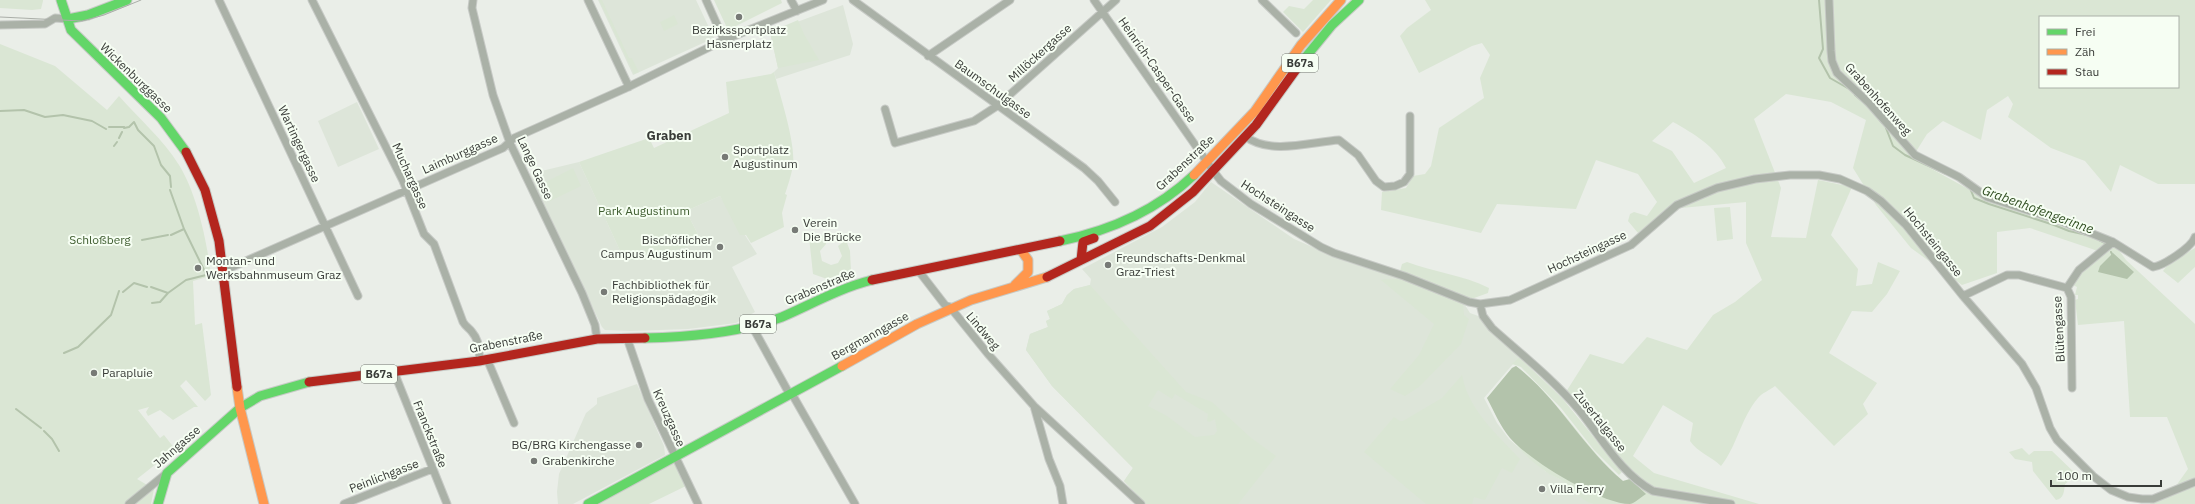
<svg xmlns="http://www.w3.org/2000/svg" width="2195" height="504" font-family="'IBM Plex Sans',sans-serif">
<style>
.built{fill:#dde5d9}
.green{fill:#dae6d4;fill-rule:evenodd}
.water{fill:#b3c3ab}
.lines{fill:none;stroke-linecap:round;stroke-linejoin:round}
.stream{stroke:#b3c3ab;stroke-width:2}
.street-casing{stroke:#c7cac6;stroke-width:9}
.fast-casing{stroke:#c7cac6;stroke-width:11}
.slow-casing{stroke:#c7cac6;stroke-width:11}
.jam-casing{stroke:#c7cac6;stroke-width:11}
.street{stroke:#aab1a7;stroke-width:7}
.fast{stroke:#63d668;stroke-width:9}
.slow{stroke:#ff974d;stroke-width:9}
.jam{stroke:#b3261e;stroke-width:9}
.tram{stroke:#aaaea8;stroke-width:1}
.poi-dot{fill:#777a76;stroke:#f6fef3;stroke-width:1.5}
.labels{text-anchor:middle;stroke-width:4;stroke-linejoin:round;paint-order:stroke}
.shield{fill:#f6fef3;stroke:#727670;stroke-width:1}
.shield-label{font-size:11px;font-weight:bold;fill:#393c38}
.poi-label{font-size:12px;fill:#393c38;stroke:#f6fef3;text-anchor:start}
.street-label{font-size:12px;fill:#393c38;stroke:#f6fef3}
.park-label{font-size:12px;fill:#3f5d30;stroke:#f6fef3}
.neighbourhood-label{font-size:13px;font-weight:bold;fill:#393c38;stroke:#f6fef3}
.water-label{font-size:13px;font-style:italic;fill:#2e4c1f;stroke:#f6fef3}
</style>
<rect width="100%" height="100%" fill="#eaeee8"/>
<path class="built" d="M598 0H696L714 38 633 75Z
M843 5 853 44 850 55 776 79 774 72 778 68 770 32Z
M357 102 379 149 338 167 318 121Z
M579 162 622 255 644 248 647 259 702 242 686 211 720 196 757 254 732 267 755 312 736 323 688 329 631 331 605 330 602 327 529 174Z
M1211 182 1294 239 1347 262 1393 276 1463 302 1470 313 1481 317 1519 357 1484 398 1497 423 1509 439 1545 471 1565 482 1574 493 1593 504H1146L1124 481 1133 468 1052 386 1026 350 1030 334 1048 327 1046 321 1050 319 1047 311 1062 304 1067 295 1074 289 1090 285 1091 279 1082 269 1162 227 1195 202Z
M637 384 664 446 665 455 573 504H558L557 492 559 474 586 413 597 404V398Z"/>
<path class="green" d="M0 0H43V1L41 9 32 10 0 8Z
M599 0H602L629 58H632L639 72 634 74Z
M714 0H781L782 3 728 30Z
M1313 0H1331L1303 32 1283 12 1289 6 1304 9Z
M1425 0H2195V184H2158L2120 165 2111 192 2085 161 2051 148 2008 117 2013 104 2008 96 1987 110 1981 140 1943 121 1927 134 1912 158 1990 201 2113 242 2126 260 2195 324V504H2150L2152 500 2173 490 2188 469 2167 417H2130L2124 321 2078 325 2075 300 2078 299V295H2075L2077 287 2073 285C2080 272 2092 265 2098 251L2030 228 1997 232V273L1962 285 1911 248 1876 205 1853 168 1866 120 1831 102 1786 94 1754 119 1781 188 1771 237 1806 238 1818 180 1852 187 1831 235 1858 269 1856 286 1872 284 1878 262 1900 271 1887 294 1872 312 1852 311 1829 353 1877 383 1863 404 1868 414 1834 446 1775 386C1770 390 1762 393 1758 398 1741 418 1737 446 1721 466 1712 457 1697 452 1690 441L1693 423 1663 405 1633 456 1654 473 1759 504H1593C1578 499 1575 490 1564 482 1558 477 1551 476 1545 471 1517 451 1502 428 1487 398L1512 368 1516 366C1558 398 1584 447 1623 481L1630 479 1640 488 1641 484 1564 395 1590 354 1623 364 1647 337 1687 350 1713 315 1735 302 1762 280 1746 243V202L1681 208 1673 204 1638 233 1628 221 1630 214 1634 212 1647 216 1657 202 1638 174 1596 160 1576 209 1497 204 1481 233 1381 210 1382 192 1406 188 1413 176 1425 174 1431 166 1439 128 1484 98 1480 78 1490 55 1482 43 1472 46 1419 73 1400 36 1407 28 1431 10ZM2040 17H2178V87H2040ZM1673 122C1693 133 1716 147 1726 168L1694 183 1672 151 1652 141Z
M674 15 678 24 664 31 660 22Z
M798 20 804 34 819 60 778 68 770 32Z
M0 44 55 66 107 110 119 96C139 119 163 139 179 165 197 194 207 241 211 276L193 281 195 325 202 323 211 395 205 401 186 380 180 386 198 407H194L173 420 160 410 148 416 146 412 149 407 138 410 160 438 164 435 175 449 137 479 154 489 151 504H0Z
M774 72C780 96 796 143 793 166 791 176 788 185 785 194L787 195 782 213 784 227 751 243 746 235H740L720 196 686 211 702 242 647 259 644 249 622 255 579 162 649 138 654 148 729 113 726 82 771 74Z
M573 168 581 186 550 201 542 184Z
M1730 207 1733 239 1717 241 1714 208Z
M825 235 826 244 820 251 822 261 831 265 838 263 842 256 838 246 846 240 850 251 851 271 827 279 813 274 809 237Z
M2195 248V267L2178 283 2163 271 2169 263Z
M1407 262C1434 272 1463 275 1489 288L1488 293 1463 302 1464 315 1469 319 1461 344 1419 387 1405 396 1390 389 1419 355 1434 324 1381 280C1387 278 1392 281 1398 278L1402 264Z
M851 276V279L818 293 816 290 824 284Z
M1090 285 1186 392 1212 402 1250 437 1276 456 1238 504H1146L1124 481 1133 468 1052 386 1026 350 1030 334 1048 327 1046 321 1050 319 1047 311 1062 304 1067 295 1074 289ZM1158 390 1172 399 1175 394 1208 414 1207 421 1209 422 1215 419 1217 431 1214 435 1195 437 1167 416 1148 406Z
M1519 357 1562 398 1622 472 1619 475 1594 450 1561 408 1521 367 1512 364Z
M1462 375C1469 411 1496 433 1520 459L1512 473 1502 468 1485 500 1474 497 1472 504H1426L1364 452 1394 417 1400 421H1403L1442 398Z
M2022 448 2029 455 2034 451H2052L2077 475 2065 484C2064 491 2064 499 2056 500L2033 471 2032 462 2015 459 2009 452Z
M675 457 688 485 649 504H594Z"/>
<path class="water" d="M2113 253 2134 272 2127 279 2098 272 2100 266Z
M1516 366C1558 398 1583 448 1623 481L1630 479 1646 494C1641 497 1635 503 1630 504 1600 504 1529 460 1510 438 1500 426 1494 411 1487 398L1512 368Z"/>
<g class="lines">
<path class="stream" d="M1819 0 1823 49 1819 58 1830 78 1851 90
M1855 95 1868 106
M0 111 24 110 45 117 63 115 92 121 106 129
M1875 114 1882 123
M109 127H124
M124 128 129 127 134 122 138 130 154 146 161 165 170 176 171 187
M1886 128 1893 146 1905 155 1946 174
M119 138 122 132
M114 146 117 142
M1970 188 1974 198 1989 204 2054 225 2069 231 2087 235
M170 190 184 229
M171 235 184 229 208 278
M142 240 168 235
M2099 240 2105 243
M2111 252 2113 256
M151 287 168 293 186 280 206 275
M123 292 134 283 147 287
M152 303 160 302 168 293
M64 353 78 347 111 315 119 291
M16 409 41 428
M44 431 52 439 59 451"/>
<g class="street-casing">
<path id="street" d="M219 0 358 296
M312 0 403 181 424 234 434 244 463 322C466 327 469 328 472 332 479 340 480 351 479 361
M473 0 472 8 493 95 510 143 582 293 595 325 597 339
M588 0 629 87
M706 0 724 40
M791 0 797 11
M853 0 1084 168 1098 181 1115 202
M1094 0 1214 172 1221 181 1251 204 1321 247 1334 253 1404 276 1469 302 1480 304 1510 300 1631 245 1677 205 1717 188 1755 179 1790 175H1819L1840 179 1867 191 1881 201 1906 225 1963 296 2022 364 2036 388 2050 428 2057 440 2093 476 2111 490 2128 497 2142 499H2153L2195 482
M1262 0 1296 33
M1829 0 1831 51 1832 61 1837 73 1869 103 1915 155 1959 177 1987 197 2058 220 2113 242 2153 267C2163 266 2192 247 2195 237
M0 25 45 24 55 18 68 19
M928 56 1010 0
M885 109 895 143 974 121 997 106 1116 0
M1246 137C1271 155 1311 142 1339 140L1358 155 1376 181 1384 187 1395 186 1404 182 1410 174V116
M918 270 945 305 950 307 988 354 1034 406 1141 504
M223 271 503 148 514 138 624 89 724 40 823 0
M2067 288 2071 297 2072 388
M2067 288 2079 270 2113 242
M1963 296 2007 275H2019L2067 288
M1480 304 1483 316 1492 328C1521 354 1554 380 1579 410 1602 438 1620 473 1653 491L1731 504
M752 326 790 395
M627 338 648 399 698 504
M487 359 514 423
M394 372 447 504
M792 394 855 504
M1034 406 1049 459 1060 486 1063 504
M129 504 167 473
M344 504 432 469"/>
</g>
<g class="fast-casing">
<path id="fast" d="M61 0 71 30 161 118 186 152
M68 19 88 15 127 0
M1300 64 1332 25 1359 0
M1060 241C1109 231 1157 210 1194 175
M645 338C690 337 740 333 782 317 812 304 840 288 872 280
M158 504 167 473 240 408 260 396 309 382
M588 504 842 366"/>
</g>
<g class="slow-casing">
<path id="slow" d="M1194 175 1255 111 1301 45 1341 0
M1015 285 1028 272V260L1021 250
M842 366 917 324 971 300 1047 277
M237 387 240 408 264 504"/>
</g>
<g class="jam-casing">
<path id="jam" d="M186 152 205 190 219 241 237 387
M1081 260 1083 242 1094 238
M1047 277 1150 226 1193 192 1256 125 1300 64
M872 280 1060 241
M309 382 479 361 597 339 645 338"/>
</g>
<use href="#street" class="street"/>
<use href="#fast" class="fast"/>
<use href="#slow" class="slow"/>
<use href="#jam" class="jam"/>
<path class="tram" d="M0 17 82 21 104 15 141 0"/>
</g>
<g class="poi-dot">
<circle cx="739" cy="17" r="4"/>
<circle cx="725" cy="157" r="4"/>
<circle cx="795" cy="230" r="4"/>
<circle cx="720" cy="247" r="4"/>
<circle cx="1108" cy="265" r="4"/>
<circle cx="198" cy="268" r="4"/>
<circle cx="604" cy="292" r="4"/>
<circle cx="94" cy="373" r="4"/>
<circle cx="639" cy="445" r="4"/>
<circle cx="534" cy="461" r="4"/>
<circle cx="1542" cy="489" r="4"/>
</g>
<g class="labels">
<g class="shield">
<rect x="1282" y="54" width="36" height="18" rx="3"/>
<rect x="740" y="315" width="36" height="18" rx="3"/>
<rect x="361" y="365" width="36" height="18" rx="3"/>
</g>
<g class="shield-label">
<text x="1300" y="67">B67a</text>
<text x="758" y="328">B67a</text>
<text x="379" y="378">B67a</text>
</g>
<g class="poi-label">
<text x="739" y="34" text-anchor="middle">Bezirkssportplatz<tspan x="739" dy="14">Hasnerplatz</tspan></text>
<text x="733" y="154">Sportplatz<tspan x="733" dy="14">Augustinum</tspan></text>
<text x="803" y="227">Verein<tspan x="803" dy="14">Die Brücke</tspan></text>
<text x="712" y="244" text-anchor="end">Bischöflicher<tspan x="712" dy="14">Campus Augustinum</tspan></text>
<text x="1116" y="262">Freundschafts-Denkmal<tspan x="1116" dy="14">Graz-Triest</tspan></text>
<text x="206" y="265">Montan- und<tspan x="206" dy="14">Werksbahnmuseum Graz</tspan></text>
<text x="612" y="289">Fachbibliothek für<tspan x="612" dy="14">Religionspädagogik</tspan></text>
<text x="102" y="377">Parapluie</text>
<text x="631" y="449" text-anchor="end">BG/BRG Kirchengasse</text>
<text x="542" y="465">Grabenkirche</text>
<text x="1550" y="493">Villa Ferry</text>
</g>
<g class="street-label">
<text transform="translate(1040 53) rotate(-42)" y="4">Millöckergasse</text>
<text transform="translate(1157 70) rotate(55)" y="4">Heinrich-Casper-Gasse</text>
<text transform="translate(136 78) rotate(44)" y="4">Wickenburggasse</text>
<text transform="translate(993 89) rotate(36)" y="4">Baumschulgasse</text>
<text transform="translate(1878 99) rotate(48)" y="4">Grabenhofenweg</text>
<text transform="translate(299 144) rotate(65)" y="4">Wartingergasse</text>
<text transform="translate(460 154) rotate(-24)" y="4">Laimburggasse</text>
<text transform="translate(1185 163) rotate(-43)" y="4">Grabenstraße</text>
<text transform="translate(535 168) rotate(65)" y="4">Lange Gasse</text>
<text transform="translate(410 176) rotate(66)" y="4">Muchargasse</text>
<text transform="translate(1278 206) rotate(33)" y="4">Hochsteingasse</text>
<text transform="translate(1933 242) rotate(51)" y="4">Hochsteingasse</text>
<text transform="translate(1587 252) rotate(-25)" y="4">Hochsteingasse</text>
<text transform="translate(820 287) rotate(-23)" y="4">Grabenstraße</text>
<text transform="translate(2059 329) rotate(-93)" y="4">Blütengasse</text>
<text transform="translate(983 331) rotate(50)" y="4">Lindweg</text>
<text transform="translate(870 336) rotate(-29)" y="4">Bergmanngasse</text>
<text transform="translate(506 342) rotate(-11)" y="4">Grabenstraße</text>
<text transform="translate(669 418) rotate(66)" y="4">Kreuzgasse</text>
<text transform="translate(1600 421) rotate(51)" y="4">Zusertalgasse</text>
<text transform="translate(430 434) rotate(68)" y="4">Franckstraße</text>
<text transform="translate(177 447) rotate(-41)" y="4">Jahngasse</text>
<text transform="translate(384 476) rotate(-21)" y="4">Peinlichgasse</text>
</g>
<g class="park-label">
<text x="644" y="215">Park Augustinum</text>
<text x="100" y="244">Schloßberg</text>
</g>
<g class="neighbourhood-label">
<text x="669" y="140">Graben</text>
</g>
<g class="water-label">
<text transform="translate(2038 209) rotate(20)" y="5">Grabenhofengerinne</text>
</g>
</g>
<rect x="2039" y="16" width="140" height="72" fill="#f6fef3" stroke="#aab0a8"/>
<rect x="2047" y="29" width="20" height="6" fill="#63d668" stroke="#aab0a8"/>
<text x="2075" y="36" font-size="12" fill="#393c38">Frei</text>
<rect x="2047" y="49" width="20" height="6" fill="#ff974d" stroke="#aab0a8"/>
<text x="2075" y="56" font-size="12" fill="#393c38">Zäh</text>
<rect x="2047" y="69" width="20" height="6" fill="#b3261e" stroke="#aab0a8"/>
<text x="2075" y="76" font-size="12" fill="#393c38">Stau</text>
<path d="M2051 480v6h110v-6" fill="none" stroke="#393c38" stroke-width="2"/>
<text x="2057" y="480" font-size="12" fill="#393c38" stroke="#f6fef3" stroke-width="3" paint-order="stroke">100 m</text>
</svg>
